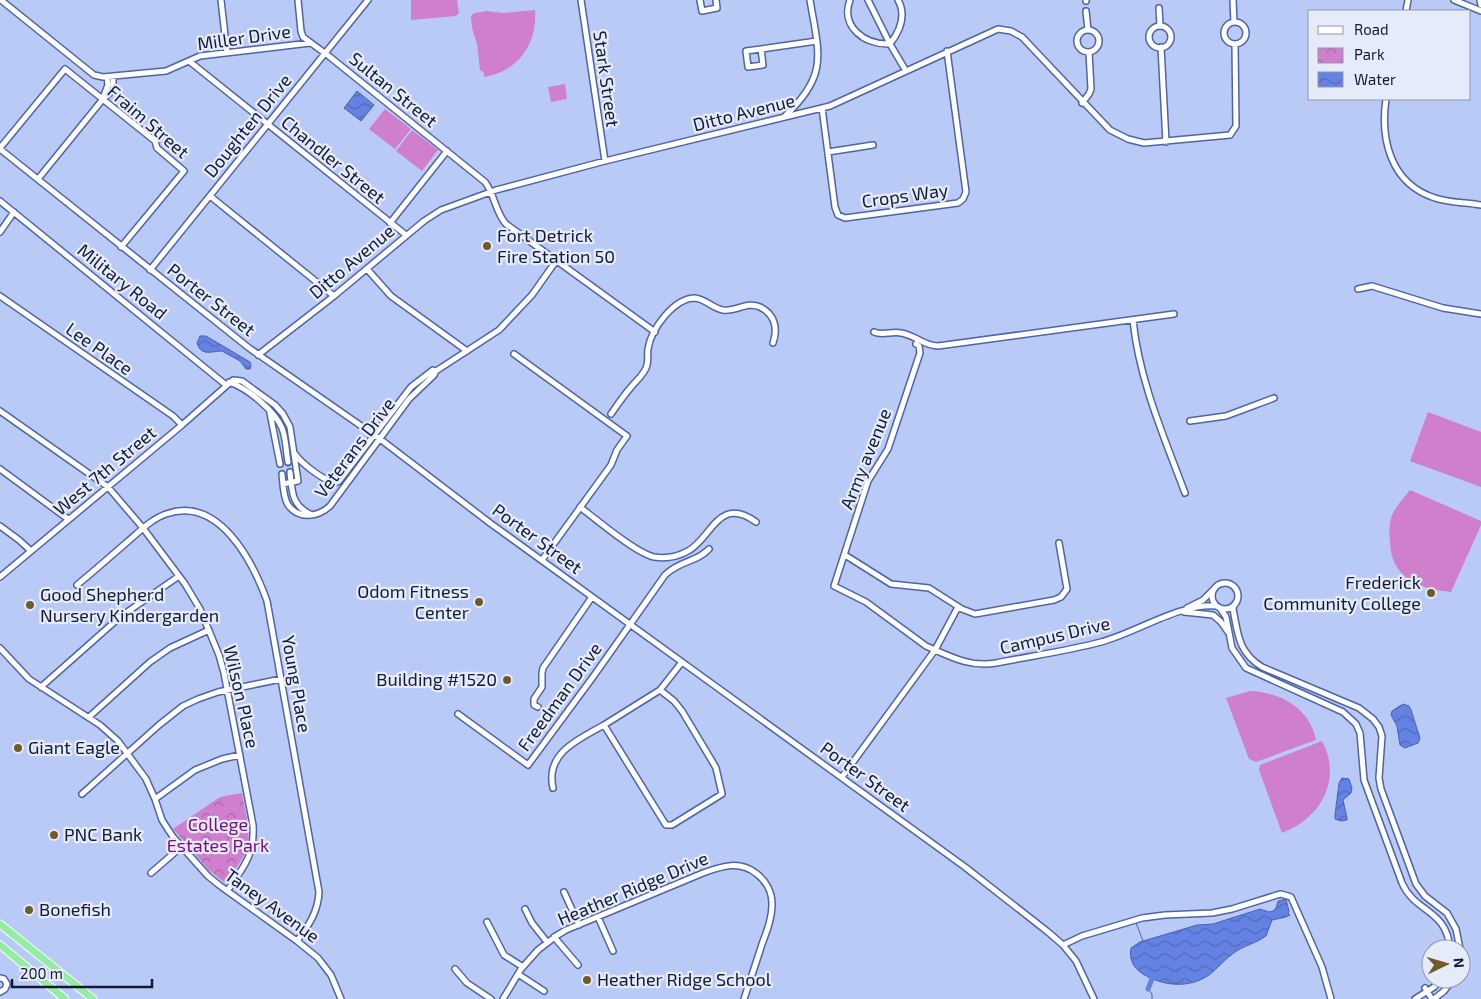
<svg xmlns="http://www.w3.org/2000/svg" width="1481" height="999" font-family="'Exo 2',sans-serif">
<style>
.grass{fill:#cf7fcb}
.park{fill:url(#park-crowns)}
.water{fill:url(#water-waves);stroke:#4b63af}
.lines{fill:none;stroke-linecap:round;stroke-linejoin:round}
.stream{stroke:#4b63af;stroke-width:1}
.canal{stroke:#6482e3;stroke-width:5}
.minor-tunnel{stroke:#98a7d0;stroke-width:5;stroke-dasharray:5 2.5;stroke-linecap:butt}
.minor-casing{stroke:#4f64a5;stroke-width:8}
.highway-casing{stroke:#fff;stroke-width:9}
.minor{stroke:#fff;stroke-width:5}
.highway{stroke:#93eea3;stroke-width:7}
.poi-dot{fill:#6e5b29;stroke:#e6ebfa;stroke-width:2}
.labels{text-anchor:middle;stroke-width:4.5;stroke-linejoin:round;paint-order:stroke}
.street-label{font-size:18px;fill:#121b36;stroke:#e6ebfa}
.poi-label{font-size:18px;fill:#121b36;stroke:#e6ebfa;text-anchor:start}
.park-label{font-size:18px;fill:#790b79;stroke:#e6ebfa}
</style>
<defs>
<pattern id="park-crowns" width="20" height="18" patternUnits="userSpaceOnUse" patternTransform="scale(1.25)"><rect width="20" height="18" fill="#cf7fcb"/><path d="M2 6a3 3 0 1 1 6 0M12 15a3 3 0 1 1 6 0" fill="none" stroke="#a767a6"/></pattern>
<pattern id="water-waves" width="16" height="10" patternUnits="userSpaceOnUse" patternTransform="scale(1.25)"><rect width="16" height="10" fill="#6482e3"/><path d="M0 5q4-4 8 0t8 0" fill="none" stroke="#516ab9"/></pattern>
</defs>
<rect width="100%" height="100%" fill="#b9caf6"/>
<path class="grass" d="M411 0H457L459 13 456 16 411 20Z
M535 10C538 43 518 72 484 77V73L480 70 477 44 472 28 471 16 474 13 487 11 503 13Z
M565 84 567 99 551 102 548 87Z
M385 109 411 129 395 149 369 129Z
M412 130 438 150 422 171 396 151Z
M1428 412 1481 432V487L1410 461Z
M1410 490 1481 521V525L1451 592C1419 589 1391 578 1390 542 1389 533 1389 523 1392 515 1396 506 1404 498 1410 490Z
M1250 691C1280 692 1310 708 1316 740L1256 762 1249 759 1226 698Z
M1322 741C1343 780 1320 819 1282 833L1259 770 1260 765Z"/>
<path class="park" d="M242 793C245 813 254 837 244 855 239 865 232 873 226 882H224L209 870 173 829 220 797Z"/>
<path class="water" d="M357 91 374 105 361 121 344 108Z
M200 336H206L250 362 251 365 250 369H246L240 361 222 351C212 351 201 357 197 343Z
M1403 704 1409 706 1411 710 1420 738 1418 743 1405 748 1400 745 1397 726 1391 715 1392 711Z
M1342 778 1349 779 1352 788 1351 793 1343 800 1347 818V820L1341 821 1335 819V815L1339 783Z
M1286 899 1289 911 1288 914 1290 915 1286 917 1272 920 1266 936C1257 943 1245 945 1235 952 1226 958 1218 968 1209 975 1189 989 1162 986 1143 974 1133 968 1129 959 1131 948L1140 942 1197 925 1213 924 1260 909 1269 912 1273 911 1276 908 1278 901Z"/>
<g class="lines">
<path class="stream" d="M1136 923 1143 941
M1148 989 1152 994V999"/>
<path class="canal" d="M1148 989 1152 979"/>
<path class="minor-tunnel" d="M288 462 290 472"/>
<g class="minor-casing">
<path id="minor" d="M1 0 94 75 103 77 166 71 200 56 310 43
M221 0 227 53
M298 0 301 31 303 37 330 57 485 182C495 195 495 212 506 224L655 332
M581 0 605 161
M700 0 702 11 717 8 716 0
M850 0C840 27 865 45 890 44 900 31 907 16 898 0
M868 0 890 44 906 71
M1086 0V1
M1233 0 1234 22
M1454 0 1481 11
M1480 0 1481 5
M1159 8 1160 26
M1086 11 1088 30
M1406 11 1408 0
M1224 33a11 11 0 1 1 22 0a11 11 0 1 1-22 0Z
M1149 37a11 11 0 1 1 22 0a11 11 0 1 1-22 0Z
M1077 41a11 11 0 1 1 22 0a11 11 0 1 1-22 0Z
M1161 47 1166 142
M761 49 763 65 748 67 746 51Z
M761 49 817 41
M189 61 406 235
M103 98 108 85 107 77
M1386 99C1380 140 1391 184 1435 198 1449 203 1466 202 1481 205
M1082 103 1089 94 1091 89 1089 52
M822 108 835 207 838 215 845 218 958 203 963 199 966 192 947 51
M785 116C829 75 819 54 810 0
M0 148 65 69 155 141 157 148 184 171 121 247
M0 149 249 348 380 439 490 523 965 867 1048 932 1063 945
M828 152 873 145
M38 179 103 99 113 90V77
M210 196 334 296
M0 201 226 385
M390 223 447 151
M0 232 14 212
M367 269 391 296 467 351
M150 270 368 0
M1358 289 1372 286 1443 308 1481 314
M0 296 173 416 182 425
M1133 320C1139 380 1164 437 1185 493
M874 332C882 336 892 331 901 333 915 335 924 346 938 346L1174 314
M916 344 919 346 920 353 888 449 868 481 834 586 866 602 926 646 935 650 958 607
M514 354 627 436 617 450 611 465 542 560
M258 355 334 296 424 221 441 210 496 190 605 161 830 106 998 29 1011 31 1022 37 1110 130 1128 139 1144 143 1230 135 1236 126 1235 44
M229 382C247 388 274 410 282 428 286 438 286 451 288 462
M0 411 108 487 143 528 185 584 200 609 219 655 224 673 253 825C255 855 243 868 227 891
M270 413 280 464
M611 414C618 404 624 395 632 386 637 380 643 375 646 368 649 362 647 355 648 349 651 329 674 298 695 298 706 299 713 309 723 310 736 312 747 301 760 307 775 314 778 329 773 343
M1190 421 1226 416 1274 398
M295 454C302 464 323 480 335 483L339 481 411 387 433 370 436 371 499 330 532 295 556 261
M0 469 68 519
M290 472C292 490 291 505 310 514
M282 474C283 483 283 497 288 505 299 520 318 517 330 506L409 399 434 375 436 371
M580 507C597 520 636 553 654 557 666 559 677 557 688 551 712 538 718 495 756 522
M0 526 19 540 31 551
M845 555 891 584 929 588 962 609 975 614 1054 600 1061 597 1067 589 1059 543
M0 577 182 425 233 380 242 381 275 405 283 414 290 427 298 481 283 484
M1212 596a13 13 0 1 1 26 0a13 13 0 1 1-26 0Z
M77 585C94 571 110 557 126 543 138 533 151 519 166 514 219 495 253 562 267 601L319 892C318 912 309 925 297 941
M1234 605 1233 609C1238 634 1238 652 1262 667L1359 708 1373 719 1379 727 1382 736 1379 778 1381 789 1416 884 1425 896 1447 913 1456 929 1460 949
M1187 608 1203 600 1213 590
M1220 608 1226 617 1232 648 1246 668 1343 712 1356 724 1360 733 1364 780 1402 883C1415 913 1447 909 1450 949
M1184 612 1213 615 1221 622 1228 632
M0 648 29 679 100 725 118 741 146 779 155 799 162 820 173 837 208 876 219 885 297 941 318 958 331 975 341 999
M41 687 120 617 179 576
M660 690 604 725 664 822 666 825H672L722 794 716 768 712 761 682 711 674 701 660 690 682 662
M538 707 534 705V699L542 687V673L543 668 592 597
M458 714 528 765 593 677 665 575C680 560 696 563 709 549
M89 717 150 662 170 648 209 630
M842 777 935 650C955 659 973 667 996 663 1031 656 1067 651 1101 642 1138 632 1179 603 1217 606
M553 788C545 753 579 739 604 725
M82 794 159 725 183 706 198 699 218 692 281 679
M155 799 195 770 222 759 240 755
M151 873 181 847
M564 892 579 925
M525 909 532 923 547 942
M598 917 613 951
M487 922 504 955 523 967
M554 937 578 965
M455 969 467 983 491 999
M518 974 544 991
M0 978 4 979 7 984 5 989 0 992
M1425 988 1432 999
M503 999 521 969 538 950 556 936 566 930 703 873C722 866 740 860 757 874 766 881 772 892 772 904 772 918 767 931 762 944 756 963 750 981 744 999
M1094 999 1076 961 1063 945 1082 936 1142 918 1165 915 1212 913 1232 909 1277 895 1281 894 1291 897 1322 967 1331 999
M1415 999 1434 987 1441 979
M1434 999 1444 991 1453 979"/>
</g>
<g class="highway-casing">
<path id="highway" d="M0 924 93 999
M0 945 65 999"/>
</g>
<use href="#minor" class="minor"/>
<use href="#highway" class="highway"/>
</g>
<g class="poi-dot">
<circle cx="487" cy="246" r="5"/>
<circle cx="1431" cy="593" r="5"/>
<circle cx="479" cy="602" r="5"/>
<circle cx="30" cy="605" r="5"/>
<circle cx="507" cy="680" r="5"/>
<circle cx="18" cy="748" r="5"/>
<circle cx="54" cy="835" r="5"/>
<circle cx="29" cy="910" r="5"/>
<circle cx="587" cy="980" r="5"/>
</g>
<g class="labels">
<g class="street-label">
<text transform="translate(244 38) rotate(-8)" y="6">Miller Drive</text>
<text transform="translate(606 79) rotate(82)" y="6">Stark Street</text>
<text transform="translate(393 90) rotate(39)" y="6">Sultan Street</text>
<text transform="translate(744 113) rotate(-14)" y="6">Ditto Avenue</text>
<text transform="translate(148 122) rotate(41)" y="6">Fraim Street</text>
<text transform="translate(248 126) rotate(-51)" y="6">Doughten Drive</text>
<text transform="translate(333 160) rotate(39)" y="6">Chandler Street</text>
<text transform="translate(905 196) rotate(-8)" y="6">Crops Way</text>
<text transform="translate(352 262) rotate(-40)" y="6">Ditto Avenue</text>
<text transform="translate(122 282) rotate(39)" y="6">Military Road</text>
<text transform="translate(211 300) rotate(38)" y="6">Porter Street</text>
<text transform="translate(99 349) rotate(35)" y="6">Lee Place</text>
<text transform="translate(355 448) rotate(-53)" y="6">Veterans Drive</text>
<text transform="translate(866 459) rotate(-68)" y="6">Army avenue</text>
<text transform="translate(105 471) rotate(-40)" y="6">West 7th Street</text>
<text transform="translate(537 539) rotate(36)" y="6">Porter Street</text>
<text transform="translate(1055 636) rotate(-13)" y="6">Campus Drive</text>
<text transform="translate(296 684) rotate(80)" y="6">Young Place</text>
<text transform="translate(241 697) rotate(77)" y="6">Wilson Place</text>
<text transform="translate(560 697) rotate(-54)" y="6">Freedman Drive</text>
<text transform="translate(865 777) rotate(36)" y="6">Porter Street</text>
<text transform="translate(633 889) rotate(-23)" y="6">Heather Ridge Drive</text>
<text transform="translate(272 906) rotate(36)" y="6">Taney Avenue</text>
</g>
<g class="poi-label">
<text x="497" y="242">Fort Detrick<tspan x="497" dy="21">Fire Station 50</tspan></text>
<text x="1421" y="589" text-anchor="end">Frederick<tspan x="1421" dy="21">Community College</tspan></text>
<text x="469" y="598" text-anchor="end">Odom Fitness<tspan x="469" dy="21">Center</tspan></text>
<text x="40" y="601">Good Shepherd<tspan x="40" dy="21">Nursery Kindergarden</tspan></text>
<text x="497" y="686" text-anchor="end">Building #1520</text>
<text x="28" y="754">Giant Eagle</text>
<text x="64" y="841">PNC Bank</text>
<text x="39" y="916">Bonefish</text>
<text x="597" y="986">Heather Ridge School</text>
</g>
<g class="park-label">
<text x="218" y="831">College<tspan x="218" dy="21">Estates Park</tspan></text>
</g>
</g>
<rect x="1308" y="10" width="162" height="90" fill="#e6ebfa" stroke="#9198ac"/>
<rect x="1318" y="26" width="25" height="8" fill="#ffffff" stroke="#9198ac"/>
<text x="1354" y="35" font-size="15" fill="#121b36">Road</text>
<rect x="1318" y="48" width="25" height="15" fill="url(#park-crowns)" stroke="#9198ac"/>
<text x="1354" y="60" font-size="15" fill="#121b36">Park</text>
<rect x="1318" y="72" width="25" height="15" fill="url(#water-waves)" stroke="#9198ac"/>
<text x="1354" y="85" font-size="15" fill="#121b36">Water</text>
<g transform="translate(1446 964) rotate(85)"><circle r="24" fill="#e6ebfa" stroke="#9198ac"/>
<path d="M0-4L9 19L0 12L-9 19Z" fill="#6e5b29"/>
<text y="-8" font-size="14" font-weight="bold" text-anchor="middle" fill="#121b36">N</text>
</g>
<path d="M12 979v8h140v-8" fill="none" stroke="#121b36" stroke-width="2.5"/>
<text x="20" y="979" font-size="15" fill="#121b36" stroke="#e6ebfa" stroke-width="4" paint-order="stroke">200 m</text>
</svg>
